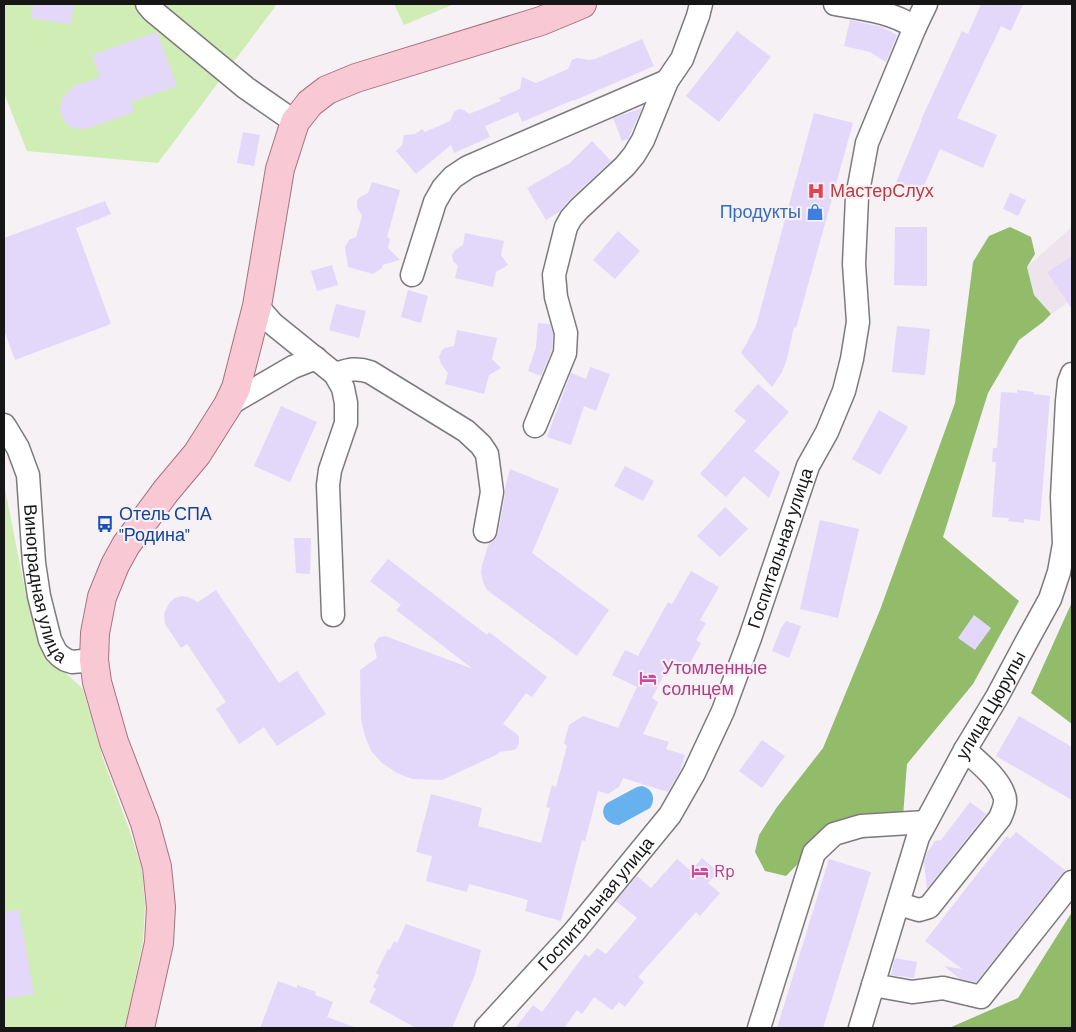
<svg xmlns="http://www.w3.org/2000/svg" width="1076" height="1032" font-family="Barlow,sans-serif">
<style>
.built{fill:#ede4ed}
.green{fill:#cfedb5}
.forest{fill:#92bb6a}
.water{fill:#66b1ee}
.building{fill:#e3d8f9}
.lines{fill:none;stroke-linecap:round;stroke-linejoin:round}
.minor-casing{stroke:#7d7a7d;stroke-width:25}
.major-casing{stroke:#a67280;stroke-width:30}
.minor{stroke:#fff;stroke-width:22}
.major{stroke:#f8c8d5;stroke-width:28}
.labels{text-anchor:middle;stroke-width:4.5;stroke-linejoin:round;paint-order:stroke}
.health-label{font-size:18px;fill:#be3a42;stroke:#f5f1f5;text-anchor:start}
.shop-label{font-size:18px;fill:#366cbe;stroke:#f5f1f5;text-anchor:end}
.transit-label{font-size:18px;fill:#164399;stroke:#f5f1f5;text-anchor:start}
.street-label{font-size:18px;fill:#171617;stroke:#f5f1f5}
.hotel-label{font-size:18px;fill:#b23c85;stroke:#f5f1f5;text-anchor:start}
</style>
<rect width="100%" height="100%" fill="#f5f1f5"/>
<path class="built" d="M1072 227V300L1051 314 1034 295 1027 267Z"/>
<path class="green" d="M4 4H277L158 163 27 151 4 93Z
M394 4H454L404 25Z
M4 484 26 595 57 665 83 689 103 759 129 829 142 869 145 905 143 941 125 1028H4Z"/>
<path class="forest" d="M1010 227 1031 237 1035 254 1027 267 1034 295 1051 314 1043 322 1019 340 988 393 943 537 1019 601 973 684 907 764 903 816 880 837 819 842 786 876 765 871 755 852 759 835 777 807 823 748 880 610 955 403 973 262 989 236Z
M1072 602V724L1031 693Z
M1072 912V1028H949L1018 998Z"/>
<path class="water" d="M642 786C653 789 656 799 650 808L619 825C606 825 598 812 607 803L637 787Z"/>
<path class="building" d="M33 4H74L71 24 31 18Z
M981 4H1023L1011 31 1001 26 957 118 997 135 983 168 940 149 920 195 895 185 922 120H921L962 31 968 34Z
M850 20 882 27 897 35 886 62 870 52 844 46Z
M737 31 771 57 719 122 686 96Z
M157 32 177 86 131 102 134 112 88 128 81 129 73 128 67 124 63 118 60 111 61 103 63 97 74 86 100 77 92 55Z
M642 39 654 66 573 101V100L522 122 518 112 485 126 490 137 454 153 451 145 416 174 396 151 402 145 404 135 415 134 422 129 425 132 450 121 454 112 459 109 464 110 469 114 501 101 499 98 520 89 522 77 536 83 568 69 572 60 577 58 589 60 595 59Z
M642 108 628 139 622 141 613 118Z
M814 113 853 123 796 328 794 327 787 359 782 372 772 387 741 353 756 326Z
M243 132 260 135 254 166 237 163Z
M592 141 611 161 570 199 559 212 546 220 527 188 570 163Z
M372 182 400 190 387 237 390 239 388 248 400 260 382 265V268L373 274 348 267 345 247 349 240 356 237 362 216 357 207V201L360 197 368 193Z
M1010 193 1026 200 1018 216 1003 209Z
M105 201 111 214 76 228 111 324 15 360 4 330V238Z
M895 227H927V286L894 285Z
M618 231 640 251 615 279 593 260Z
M465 233 504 241 501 255 508 265 496 272 493 287 455 278 458 266 453 261 452 255 455 250 463 245Z
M1072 256V309L1047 272Z
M332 265 338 285 317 291 311 271Z
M408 290 428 296 421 323 401 317Z
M336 304 366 311 359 338 329 330Z
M538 323 550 324 553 334 552 350 541 376 528 371 536 347Z
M897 326 930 329 925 375 892 372Z
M457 330 497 338 492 359 501 368 489 375 484 394 445 384 448 373 441 364 439 357 442 350 445 348 454 346Z
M590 367 610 374 596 411 584 406 571 445 547 437 571 373 586 379Z
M758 384 789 412 754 451 780 472 769 498 744 476 726 497 700 474 746 421 734 411Z
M1017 390 1034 392 1033 394 1050 396 1040 521 1024 519V523L1008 521 1009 518 992 517 996 462H992L993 448H997L1001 392 1017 393Z
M281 406 317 422 290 482 254 466Z
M879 410 908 427 880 475 852 459Z
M625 466 654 481 643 501 614 486Z
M510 469 559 489 532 553 609 610 577 656 487 590 483 582 481 573 482 565 489 543 495 540 498 534 505 494V488Z
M725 507 748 529 720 557 697 536Z
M820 520 859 529 838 618 800 609Z
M294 538H311L310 574 296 573Z
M388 559 487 635 489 632 547 677 532 697 526 693 503 724 517 734 519 737V743L516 749 513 750 499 752 498 754 442 780 412 779 397 773 382 763 371 751 365 736 361 720 360 670 377 658 374 645 378 638 385 636 473 669 396 610 401 605 370 581Z
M691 571 719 587 700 620 706 623 696 640 701 643 688 667 672 659 652 698 658 702 643 734 669 742 666 749 685 755 680 771 668 792 623 778 619 787 608 794 598 791 585 841 582 840 561 921 525 911 528 900 469 884 467 892 426 881 432 856 416 852 431 794 482 808 478 826 541 843 550 808 546 807 552 785 556 787 567 746 564 743 569 725 583 716 618 728 637 687 612 675 625 650 638 656 668 602 672 604Z
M216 590 279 683 297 671 326 714 277 746 264 727 239 744 216 709 226 702 187 644 181 648 165 624 164 614 167 607 170 602 175 598 182 596 188 597 198 602Z
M974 615 991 628 975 650 958 638Z
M786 621 801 626 789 658 772 651 781 628Z
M1019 716 1072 747V800L996 756Z
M762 740 785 756 762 788 739 771Z
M970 802 986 814 927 889 924 862 928 851 935 841 941 840Z
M1016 832 1065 870 976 982 960 979 944 966 962 969 925 941 1007 836 1010 839Z
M702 858 718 872 708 883 720 893 700 916 696 912 638 977 644 982 625 1007 619 1002 612 1010 594 997 582 1014 577 1010 564 1028H515L533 1005 542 1012 585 954 589 957 597 948 606 954 637 918 616 901 637 876 651 888 677 859 691 871Z
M829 859 871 872 823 1028H777Z
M19 910 34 994 4 999V912Z
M406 924 481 950 475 975 452 1028H416L369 1002 376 989 373 987 379 975 376 973 388 949 390 950 394 941 397 943Z
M895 958 917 962 914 978 891 975Z
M278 981 297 988V985L316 992 315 995 333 1002 327 1017 354 1027V1028H260Z"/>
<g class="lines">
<g class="minor-casing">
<g id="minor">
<path d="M147 4 153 11 246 88 295 122"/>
<path d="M835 4C864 9 889 11 915 27"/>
<path d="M412 275 435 202 443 188 453 177 468 167 667 81 682 59 698 16 701 4"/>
<path d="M257 306 273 324 335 374 343 388 346 403V423L330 470 328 485 333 615"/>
<path d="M335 374C348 370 356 367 370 372L466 431 481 445 487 454 492 492 485 531"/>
<path d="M228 405 293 367 316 358"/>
<path id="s1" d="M4 425 6 428 18 448 28 475 34 563 39 596 50 640 56 652 60 656 66 660 72 662 94 660"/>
<path d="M535 426 565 353 566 333 556 297 554 275 566 227 571 218 579 209 625 166 634 155 643 140 667 81"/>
<path d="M899 904 919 910 929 907 1000 818C1003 811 1007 802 1004 795 998 777 978 762 965 750"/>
<path d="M873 985 912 992 943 988 981 997 1072 882"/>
<path id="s2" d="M486 1028 574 932 670 815 694 773 723 711 750 638 808 466 827 432 844 391 852 359 858 322 854 264 857 197 867 143 915 27 926 4"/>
<path d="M759 1028 814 853 834 834 861 826 926 822"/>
<path id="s3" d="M860 1028 918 837 965 750 997 697 1028 639 1050 599 1059 572 1064 544 1062 497 1067 401 1069 382 1072 374"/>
</g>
</g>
<g class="major-casing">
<path id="major" d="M140 1028 159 943 161 907 157 867 145 823 114 742 97 682 94 660 95 633 102 597 115 565 126 545 166 491 197 454 228 405 236 388 257 306 280 169 295 122 310 103 327 90 356 78 541 21 582 4"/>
</g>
<use href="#minor" class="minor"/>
<use href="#major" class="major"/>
</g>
<defs>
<g id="hospital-bare" transform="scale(1.35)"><path d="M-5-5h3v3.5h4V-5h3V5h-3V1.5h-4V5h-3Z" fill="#e0444e" stroke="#f5f1f5" stroke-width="2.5" paint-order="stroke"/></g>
<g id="shop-bare" transform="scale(1.35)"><path d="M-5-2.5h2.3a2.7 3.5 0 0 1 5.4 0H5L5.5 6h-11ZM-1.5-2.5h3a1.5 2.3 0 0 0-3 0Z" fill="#3f7fe0" stroke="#f5f1f5" stroke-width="2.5" paint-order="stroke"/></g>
<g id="bus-bare" transform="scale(1.35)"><path d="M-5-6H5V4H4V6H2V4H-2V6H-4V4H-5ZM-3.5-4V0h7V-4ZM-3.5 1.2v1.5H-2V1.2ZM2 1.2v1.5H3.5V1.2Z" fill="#1a4fb4" stroke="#f5f1f5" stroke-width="2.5" paint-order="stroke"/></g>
<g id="hotel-bare" transform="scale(1.35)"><path d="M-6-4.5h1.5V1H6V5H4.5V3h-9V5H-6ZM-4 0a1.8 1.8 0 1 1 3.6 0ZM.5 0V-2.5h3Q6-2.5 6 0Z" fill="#d1479c" stroke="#f5f1f5" stroke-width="2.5" paint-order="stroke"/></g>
</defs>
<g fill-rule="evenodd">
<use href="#hospital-bare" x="816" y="191"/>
<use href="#shop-bare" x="815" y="212"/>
<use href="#bus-bare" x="105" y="524"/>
<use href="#hotel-bare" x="648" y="678"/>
<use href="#hotel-bare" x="700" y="871"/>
</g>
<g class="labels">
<g class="health-label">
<text x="830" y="197">МастерСлух</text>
</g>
<g class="shop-label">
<text x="801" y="218">Продукты</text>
</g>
<g class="transit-label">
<text x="119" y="520">Отель СПА<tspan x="119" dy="21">"Родина"</tspan></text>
</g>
<g class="street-label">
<text dy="6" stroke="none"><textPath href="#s2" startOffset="571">Госпитальная улица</textPath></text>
<text dy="6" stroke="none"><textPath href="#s1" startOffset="166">Виноградная улица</textPath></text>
<text dy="6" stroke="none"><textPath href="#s3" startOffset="350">улица Цюрупы</textPath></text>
<text dy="6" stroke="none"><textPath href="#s2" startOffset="166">Госпитальная улица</textPath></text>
</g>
<g class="hotel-label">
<text x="662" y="674">Утомленные<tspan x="662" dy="21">солнцем</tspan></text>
<text x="714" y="877">Rp</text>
</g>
</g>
<rect width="1076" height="1032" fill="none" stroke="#171617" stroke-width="10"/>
</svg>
